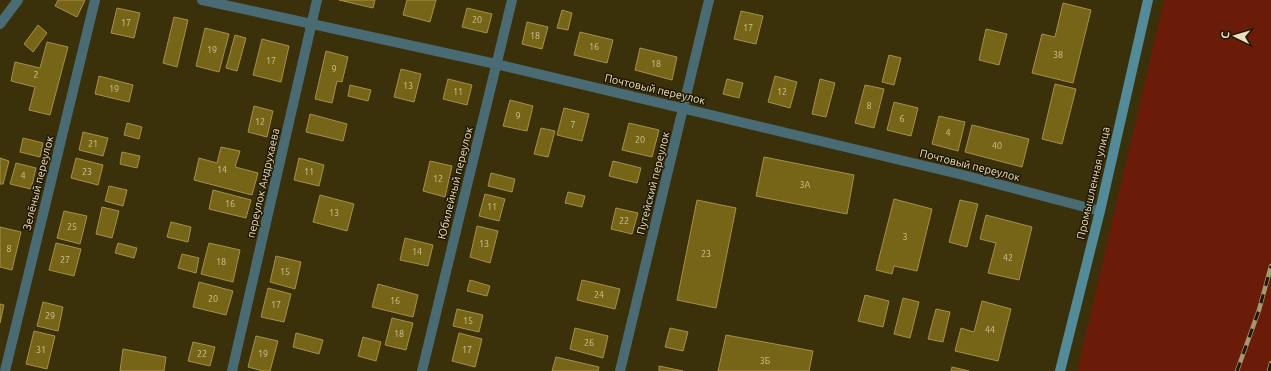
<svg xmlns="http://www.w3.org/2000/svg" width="1271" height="371" font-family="Ubuntu,sans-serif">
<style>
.green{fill:#6b1c08}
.building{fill:#766417;stroke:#a4914a}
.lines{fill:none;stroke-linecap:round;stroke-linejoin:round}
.street{stroke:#496c74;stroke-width:10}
.secondary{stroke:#528c9a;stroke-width:10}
.rail-casing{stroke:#a29874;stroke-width:4.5}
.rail{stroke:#201800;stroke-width:3;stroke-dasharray:9;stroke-linecap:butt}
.labels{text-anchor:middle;stroke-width:3;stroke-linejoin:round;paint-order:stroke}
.number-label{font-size:9px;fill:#cdc194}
.street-label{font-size:11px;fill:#eae0be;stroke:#201800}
</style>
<rect width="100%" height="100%" fill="#3a3009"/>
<path class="green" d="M1164 0H1271V371H1077Z"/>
<path class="building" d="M58 0H85L77 17 55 6Z
M339 0H375L373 8Z
M407 0H436L430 22 403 15Z
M1063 3 1091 10 1073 83 1032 73 1042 34 1055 37Z
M117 8 140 13 134 38 111 33Z
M467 8 492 14 487 33 462 27Z
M562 10 572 13 568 30 557 28Z
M741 11 763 16 756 44 734 39Z
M174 17 188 20 177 67 163 63Z
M527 22 548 27 542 49 522 44Z
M38 25 47 33 33 52 24 44Z
M205 28 229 34 219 72 196 66Z
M986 29 1007 34 999 65 979 60Z
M580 32 613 40 607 63 574 55Z
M235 35 246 38 237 71 226 68Z
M262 39 289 46 281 82 253 75Z
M47 42 68 47 50 115 29 110 35 87 11 81 15 62 40 68Z
M640 48 677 57 672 80 635 70Z
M326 51 348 57 342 82 337 81 332 103 315 99Z
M889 55 901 58 894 85 882 82Z
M401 69 421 74 414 102 394 97Z
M99 76 133 85 129 102 95 94Z
M775 76 797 82 790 108 768 102Z
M448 79 472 85 467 105 443 99Z
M727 79 743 83 739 98 723 94Z
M820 79 835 83 826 117 812 114Z
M1055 84 1076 89 1062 144 1042 139Z
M350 85 371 90 368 101 348 96Z
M865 85 884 89 874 128 855 123Z
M510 100 533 106 527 131 503 126Z
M894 102 918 108 911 136 887 130Z
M254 106 273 111 267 137 248 132Z
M564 108 589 114 582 141 557 135Z
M310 114 347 124 343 141 306 132Z
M939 116 965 122 958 151 932 144Z
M127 123 142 127 139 139 124 135Z
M629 123 659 130 652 157 622 150Z
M972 125 1029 139 1022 167 965 152Z
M541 128 555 131 548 157 534 154Z
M83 132 108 138 103 156 79 150Z
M23 138 43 143 40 157 20 152Z
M221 147 240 151 235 167 258 173 252 195 194 180 199 158 217 163Z
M122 152 140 156 137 168 120 164Z
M764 157 854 175 847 214 756 196Z
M0 158 9 161 3 184H0Z
M76 158 103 165 98 185 71 178Z
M299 158 324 165 319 186 294 180Z
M430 161 452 166 445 197 423 191Z
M613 161 641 168 637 183 609 176Z
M16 163 36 168 31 189 10 184Z
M491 173 515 179 512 192 488 186Z
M109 186 127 190 123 206 105 201Z
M213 190 251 200 246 218 209 209Z
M568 192 585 196 582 207 565 203Z
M485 194 505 199 499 221 479 216Z
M320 195 354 204 347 231 313 222Z
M894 199 932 209 917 271 894 266 892 274 876 270Z
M697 200 736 208 716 308 677 300Z
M960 200 978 204 967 247 949 242Z
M102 207 119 211 112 238 96 234Z
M616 208 638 213 632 234 611 229Z
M64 211 87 216 80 244 57 238Z
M986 215 1032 227 1019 280 988 273 996 243 980 239Z
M171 222 191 227 188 242 167 237Z
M477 226 498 231 490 263 470 257Z
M0 227 21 232 12 270 0 267Z
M405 238 433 245 428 266 400 260Z
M56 243 81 249 74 276 49 270Z
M118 243 137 248 134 258 115 253Z
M209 243 240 250 233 282 201 274Z
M182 254 199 258 196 273 178 268Z
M276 256 301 262 295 289 270 282Z
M470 280 490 286 487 296 467 291Z
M582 280 620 289 615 309 577 300Z
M199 282 233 291 226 315 193 307Z
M378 284 418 295 413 317 372 307Z
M268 288 291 294 284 322 261 317Z
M865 295 889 301 883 327 858 321Z
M903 298 919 302 910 338 894 334Z
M982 301 1011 309 998 361 955 351 961 328 974 332Z
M43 302 63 307 58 331 37 326Z
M0 304 4 305 0 323Z
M457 309 483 315 479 332 453 326Z
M936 309 950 312 943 342 928 339Z
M392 318 413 323 406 350 385 345Z
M575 328 608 336 603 358 570 349Z
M670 328 688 332 683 351 665 347Z
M34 331 55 336 47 369 26 364Z
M296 333 323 340 319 354 293 347Z
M459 333 482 339 475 367 452 361Z
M726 335 813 351 809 371H718Z
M256 336 278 341 270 371H263L248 367Z
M363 337 381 342 376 361 358 356Z
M193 342 215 347 210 366 188 361Z
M123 349 166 357 164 371H120Z
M556 357 599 367 598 371H552Z
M659 366 683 371H659Z
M952 367 969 371H951Z"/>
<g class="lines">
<path class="street" d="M202 0 496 64 963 175 1100 211
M0 24 18 0
M5 371 95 0
M232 371 317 0
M422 371 512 0
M620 371 709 0"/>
<path class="secondary" d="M1060 371 1100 211 1148 0"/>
<g class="rail-casing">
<path id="rail" d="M1237 371 1259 310 1271 266
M1269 371 1271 363"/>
</g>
<use href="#rail" class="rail"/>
</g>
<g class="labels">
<g class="number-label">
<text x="477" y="23">20</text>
<text x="126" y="26">17</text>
<text x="748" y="31">17</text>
<text x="535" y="39">18</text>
<text x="594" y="50">16</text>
<text x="212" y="53">19</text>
<text x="1058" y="58">38</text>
<text x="271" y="64">17</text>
<text x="656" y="67">18</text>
<text x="334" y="72">9</text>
<text x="36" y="78">2</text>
<text x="408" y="89">13</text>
<text x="114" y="92">19</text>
<text x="458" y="95">11</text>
<text x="782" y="95">12</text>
<text x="869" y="109">8</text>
<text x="518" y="119">9</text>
<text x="902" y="122">6</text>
<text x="260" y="125">12</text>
<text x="573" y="128">7</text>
<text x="948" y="136">4</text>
<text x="640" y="143">20</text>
<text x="93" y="147">21</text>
<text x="997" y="149">40</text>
<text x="222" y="173">14</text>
<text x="87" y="175">23</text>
<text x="309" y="175">11</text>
<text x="23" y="179">4</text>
<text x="438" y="182">12</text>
<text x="805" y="188">3А</text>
<text x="230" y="207">16</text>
<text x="492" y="210">11</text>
<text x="334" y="216">13</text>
<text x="624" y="224">22</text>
<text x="72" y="230">25</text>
<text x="905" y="240">3</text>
<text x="484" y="247">13</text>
<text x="9" y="252">8</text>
<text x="417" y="255">14</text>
<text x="706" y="257">23</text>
<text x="1008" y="261">42</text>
<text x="65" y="263">27</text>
<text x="221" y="265">18</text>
<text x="285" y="275">15</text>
<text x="599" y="298">24</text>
<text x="213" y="302">20</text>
<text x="395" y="304">16</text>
<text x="276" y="308">17</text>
<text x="50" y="319">29</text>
<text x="468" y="324">15</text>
<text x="990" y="333">44</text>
<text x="399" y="337">18</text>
<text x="589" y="346">26</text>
<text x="41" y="353">31</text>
<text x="467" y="353">17</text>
<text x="202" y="357">22</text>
<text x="263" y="357">19</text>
<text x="765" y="364">3Б</text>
</g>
<g class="street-label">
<text transform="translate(655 89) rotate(13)" y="4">Почтовый переулок</text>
<text transform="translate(970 165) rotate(14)" y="4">Почтовый переулок</text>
<text transform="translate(38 183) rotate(-76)" y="4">Зелёный переулок</text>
<text transform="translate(263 183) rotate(-77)" y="4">переулок Андрухаева</text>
<text transform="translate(455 183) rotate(-76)" y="4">Юбилейный переулок</text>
<text transform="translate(653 183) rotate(-76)" y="4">Путейский переулок</text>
<text transform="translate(1093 183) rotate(-77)" y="4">Промышленная улица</text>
</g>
</g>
<g transform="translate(1235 36) rotate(275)" stroke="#201800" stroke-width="3" paint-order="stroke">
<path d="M0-3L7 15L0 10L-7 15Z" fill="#eae0be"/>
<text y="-6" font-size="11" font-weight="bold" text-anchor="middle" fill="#eae0be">С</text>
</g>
</svg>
